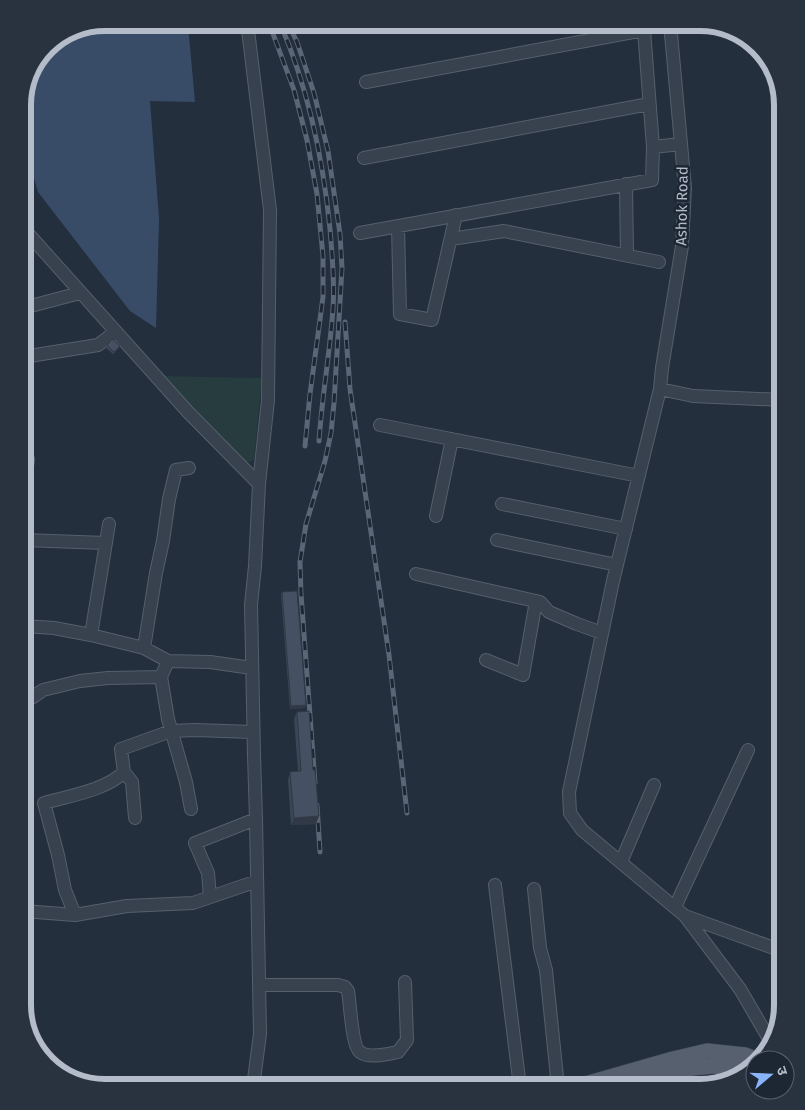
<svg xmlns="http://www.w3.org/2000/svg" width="805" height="1110" font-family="'Fira Sans','Noto Sans Devanagari',sans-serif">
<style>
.green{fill:#263c3f}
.water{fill:#394c67}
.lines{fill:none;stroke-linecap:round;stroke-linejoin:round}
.minor-casing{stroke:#565f6c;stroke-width:14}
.major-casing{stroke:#414a57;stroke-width:16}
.minor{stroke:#38414e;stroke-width:12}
.major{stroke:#56606e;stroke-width:15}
.rail-casing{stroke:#5a6575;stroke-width:5}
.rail{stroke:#1d2633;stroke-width:3;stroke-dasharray:9;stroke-linecap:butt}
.wall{fill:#3b4654}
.shaded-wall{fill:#303945}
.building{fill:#455162;stroke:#303945}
.labels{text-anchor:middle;stroke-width:5;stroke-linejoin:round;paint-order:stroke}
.street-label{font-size:15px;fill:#b4bcc9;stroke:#1d2633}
.rim{fill:none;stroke:#b4bcc9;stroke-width:6}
</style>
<rect width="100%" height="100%" fill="#242f3e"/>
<path class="green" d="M161 376 262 378 254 460 246 463Z"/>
<path class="water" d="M106 23H239L240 26 188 25 195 102 150 101 159 219 156 328 130 311 38 192 23 139V100L51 43Z"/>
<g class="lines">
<g class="minor-casing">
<path id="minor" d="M245 23 248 30 270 210 268 400 259 484 255 566 251 605 254 755 256 819 260 1034 253 1087
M670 23 685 188 682 246 662 368 660 389 613 581 569 792 570 813 582 830 685 916 740 989 772 1044
M653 147 681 144
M364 158 649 104
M626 184 627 255
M398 226 400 314 432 320 456 215
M23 228 188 412 259 484
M360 233 652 180 653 147 644 30 366 82
M451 239 504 231 659 262
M23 308 80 293
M23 357 98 345 115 332
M660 389 693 396 782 400
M380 425 639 476
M23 500 28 459 23 458
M502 504 626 529
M436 516 452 439
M23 540 106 543
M497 540 617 565
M416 574 540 602 549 612 577 624 602 633
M23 626 54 628 91 635 144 648 168 661
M91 635 109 524
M144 648 156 573 163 541 169 499 176 470 189 468
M486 660 523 675 536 601
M23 701 33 697 43 690 80 681 108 678 161 677
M191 809 186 782 168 719 161 677 168 661 210 662 252 668
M135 818 132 782 124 772 121 749 171 731 195 730 253 732
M621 862 654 785
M495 885 520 1087
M534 889 540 948 546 970 558 1087
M210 897 208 873 195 843 256 819
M675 907 748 750
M23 911 75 915 127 906 193 903 257 881
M75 915 65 890 58 855 44 803C69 796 106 790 124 772
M685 916 782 951
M259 985H338L345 987 348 991C350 1002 352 1047 360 1052 369 1059 388 1054 398 1052L407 1040 405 982
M722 1081 726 1067"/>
</g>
<g class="major-casing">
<path id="major" d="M624 1084 693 1068 713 1066 748 1070
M575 1087 673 1059 707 1051 745 1055 757 1060"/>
</g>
<use href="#minor" class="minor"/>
<use href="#major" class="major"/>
<g class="rail-casing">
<path id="rail" d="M269 23 294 90 307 140 317 194 323 256V297L310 394 305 446
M280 23C308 88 323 158 330 229 332 255 335 282 333 308 330 353 322 396 319 441
M288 23 297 42 314 93 328 151 340 234 342 268 334 403 331 433 325 461 306 524 300 562 301 594 315 783
M345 322 350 389 389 655 407 813
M317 805 320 852"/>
</g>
<use href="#rail" class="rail"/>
</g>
<path class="wall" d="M107 345 120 346 119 348 113 354 106 348Z
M282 592 305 708 290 709 281 595Z
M297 712 316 824 291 825 288 780 290 772 298 771 294 719Z"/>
<path class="shaded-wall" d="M306 705 305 708 290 709 291 706Z
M319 816 316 824 291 825 294 818Z"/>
<path class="building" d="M112 339 120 346 114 352 107 345Z
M297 591 306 705 291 706 282 592Z
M309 711 313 770H315L319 816 294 818 290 772 301 771 297 712Z"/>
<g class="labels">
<g class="street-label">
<text transform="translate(682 206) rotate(-89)" y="5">Ashok Road</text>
</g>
</g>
<path d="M0 0H805V1110H0ZM105 31H700A74 74 0 0 1 774 105V1005A74 74 0 0 1 700 1079H105A74 74 0 0 1 31 1005V105A74 74 0 0 1 105 31Z" fill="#29323f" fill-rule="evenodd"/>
<path class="rim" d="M105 31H700A74 74 0 0 1 774 105V1005A74 74 0 0 1 700 1079H105A74 74 0 0 1 31 1005V105A74 74 0 0 1 105 31Z"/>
<g transform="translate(770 1075) rotate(71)"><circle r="24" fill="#1d2633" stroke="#59626f"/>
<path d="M0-4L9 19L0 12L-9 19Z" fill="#8ab4f8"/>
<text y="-8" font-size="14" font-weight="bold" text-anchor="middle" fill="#b4bcc9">उ</text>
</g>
</svg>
